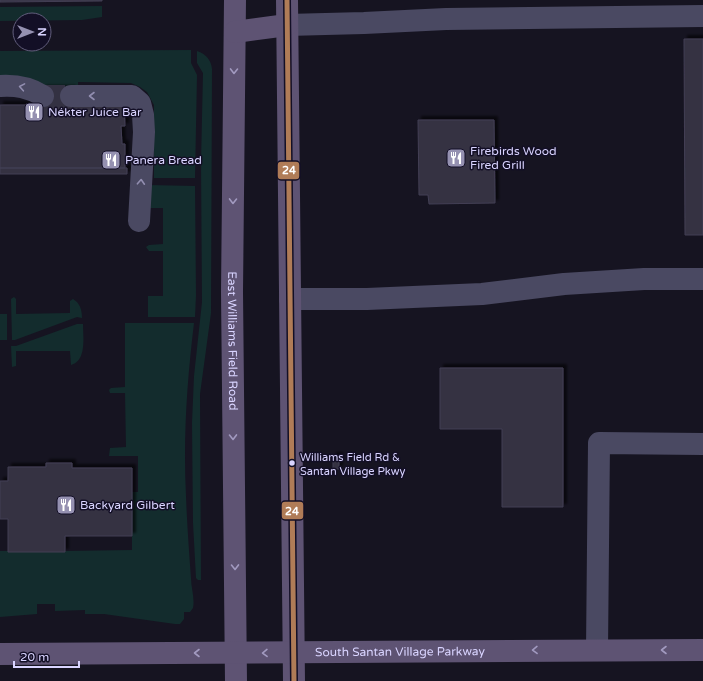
<svg xmlns="http://www.w3.org/2000/svg" width="703" height="681" font-family="'Varela Round',sans-serif">
<style>
.green{fill:#132c2d}
.building{fill:#343243;stroke:#433f54;filter:url(#shadow)}
.lines{fill:none;stroke-linecap:round;stroke-linejoin:round}
.minor-tunnel{stroke:#333142;stroke-width:22;stroke-dasharray:22 11;stroke-linecap:butt}
.minor{stroke:#4a4962;stroke-width:22}
.major{stroke:#5e5373;stroke-width:22}
.bus-1-casing{stroke:#130f26;stroke-width:8}
.bus-1{stroke:#b07c57;stroke-width:5}
.oneway{stroke:#a29ac0}
.oneway2{stroke:#928eb0}
.bus-dot{fill:#d9d4ff;stroke:#130f26;stroke-width:1.5}
.labels{text-anchor:middle;stroke-width:3;stroke-linejoin:round;paint-order:stroke}
.bus-label{font-size:11px;fill:#d9d4ff;stroke:#130f26;text-anchor:start}
.poi-label{font-size:12px;fill:#d9d4ff;stroke:#130f26;text-anchor:start}
.street-label{font-size:12px;fill:#d9d4ff;stroke:#130f26}
.line-badge{stroke:#130f26;stroke-width:1.5}
.badge-label{font-size:11px;text-anchor:middle;font-weight:bold;fill:#fff}
</style>
<defs>
<filter id="shadow"><feDropShadow dx="3.5" dy="-3.5" stdDeviation="1" flood-color="#0009"/></filter>
</defs>
<rect width="100%" height="100%" fill="#161421"/>
<path class="green" d="M102 6V17L82 20 0 21V7Z
M191 50V63L197 75 195 178H154V105L147 92 140 87 131 83 78 82V89H46L0 80V51Z
M197 51C206 54 211 60 212 69L211 313 200 394 201 580H198L196 578 193 523 192 423 194 376 202 302 201 162 203 73 197 63Z
M148 185 195 186 196 295 195 317H148V296H163V251H149L146 247 149 245 163 244V208H148Z
M14 297 16 299V314L70 313V301L73 299C80 303 82 310 82 318L77 317 15 340H12L11 299Z
M0 314H7V340H0Z
M125 323H194C187 381 183 438 186 496 187 524 189 551 191 578 191 588 195 598 193 608L190 612H184V619L180 624H175L104 614H85V610L55 611V604H37V614L0 617V545V551H8V552H65V551L132 550V492H138V456H109L110 448 126 447 125 393H110L109 390 111 388 125 387Z
M77 324H83C83 336 87 361 71 365L70 351H16V366L12 367 11 346H16Z"/>
<path class="building" d="M0 0H102V1L0 2Z
M684 39H703V235H685Z
M43 89H72L69 100H46Z
M46 100 124 103 125 126H121L122 144H125V168H0V105H46Z
M418 120H494L495 203 429 204 428 195H419Z
M0 168H127V174H0Z
M440 368H563V507H502V429H440Z
M333 456H339V469H333Z
M46 463H72V468H132V536H65V552H8V519H0V481H8V467H46Z"/>
<g class="lines">
<path class="minor-tunnel" d="M43 96H71"/>
<path class="minor" d="M287 25 364 23 446 19 703 16
M0 86C16 85 29 87 43 96
M71 96H132L140 103 143 115 144 132 139 221
M290 299H367L482 294 564 284 644 279H703
M597 650 599 443 703 444"/>
<g class="major">
<path id="s1" d="M235 0 232 292 236 681"/>
<path d="M287 0 294 681"/>
<path d="M235 32 287 25"/>
<path id="s2" d="M0 654 703 650"/>
</g>
<g class="bus-1-casing">
<path id="bus-1" d="M287 0 294 681"/>
</g>
<use href="#bus-1" class="bus-1"/>
</g>
<defs><path id="oneway-chevron" d="M-2-3.5L2.5 0L-2 3.5" fill="none" stroke-width="1.6" stroke-linecap="round" stroke-linejoin="round"/></defs>
<g class="oneway">
<use href="#oneway-chevron" transform="translate(234 71) rotate(91)"/>
<use href="#oneway-chevron" transform="translate(233 201) rotate(91)"/>
<use href="#oneway-chevron" transform="translate(233 437) rotate(89)"/>
<use href="#oneway-chevron" transform="translate(235 567) rotate(89)"/>
<use href="#oneway-chevron" transform="translate(535 650) rotate(179)"/>
<use href="#oneway-chevron" transform="translate(664 650) rotate(-180)"/>
<use href="#oneway-chevron" transform="translate(197 653) rotate(180)"/>
<use href="#oneway-chevron" transform="translate(265 653) rotate(179)"/>
</g>
<g class="oneway2">
<use href="#oneway-chevron" transform="translate(22 87) rotate(-170)"/>
<use href="#oneway-chevron" transform="translate(92 96) rotate(180)"/>
<use href="#oneway-chevron" transform="translate(141 182) rotate(-87)"/>
</g>
<defs>
<g id="restaurant-square" transform="scale(1)"><rect x="-9" y="-9" width="18" height="18" rx="4" fill="#9591b1" stroke="#130f26"/><path d="M-5-6h1v4h1v-4h1v4h1v-4h1v5L-1.5 .5V6h-2V.5L-5-1ZM5-6V6H3V1.5H1.5Q1.5-4 5-6Z" fill="#fff"/></g>
</defs>
<g fill-rule="evenodd">
<use href="#restaurant-square" x="34" y="112"/>
<use href="#restaurant-square" x="456" y="158"/>
<use href="#restaurant-square" x="111" y="160"/>
<use href="#restaurant-square" x="66" y="505"/>
</g>
<circle class="bus-dot" cx="292" cy="463" r="3.5"/>
<g class="labels">
<g class="bus-label">
<text x="300" y="461">Williams Field Rd &amp;<tspan x="300" dy="14">Santan Village Pkwy</tspan></text>
</g>
<g class="poi-label">
<text x="48" y="116">Nékter Juice Bar</text>
<text x="470" y="155">Firebirds Wood<tspan x="470" dy="14">Fired Grill</tspan></text>
<text x="125" y="164">Panera Bread</text>
<text x="80" y="509">Backyard Gilbert</text>
</g>
<g class="street-label">
<text dy="4" stroke="none"><textPath href="#s1" startOffset="341">East Williams Field Road</textPath></text>
<text dy="4" stroke="none"><textPath href="#s2" startOffset="400">South Santan Village Parkway</textPath></text>
</g>
</g>
<g class="line-badge">
<rect x="277" y="161" width="23" height="19" rx="4" fill="#b07c57"/>
<rect x="281" y="501" width="23" height="19" rx="4" fill="#b07c57"/>
</g>
<g class="badge-label">
<text x="289" y="174">24</text>
<text x="292" y="515">24</text>
</g>
<g transform="translate(32 32) rotate(90)"><circle r="19" fill="#130f26" stroke="#625e7d"/>
<path d="M0-3L7 15L0 10L-7 15Z" fill="#9591b1"/>
<text y="-6" font-size="11" font-weight="bold" text-anchor="middle" fill="#d9d4ff">N</text>
</g>
<path d="M14 661v6h65v-6" fill="none" stroke="#d9d4ff" stroke-width="2"/>
<text x="20" y="661" font-size="12" fill="#d9d4ff" stroke="#130f26" stroke-width="3" paint-order="stroke">20 m</text>
</svg>
